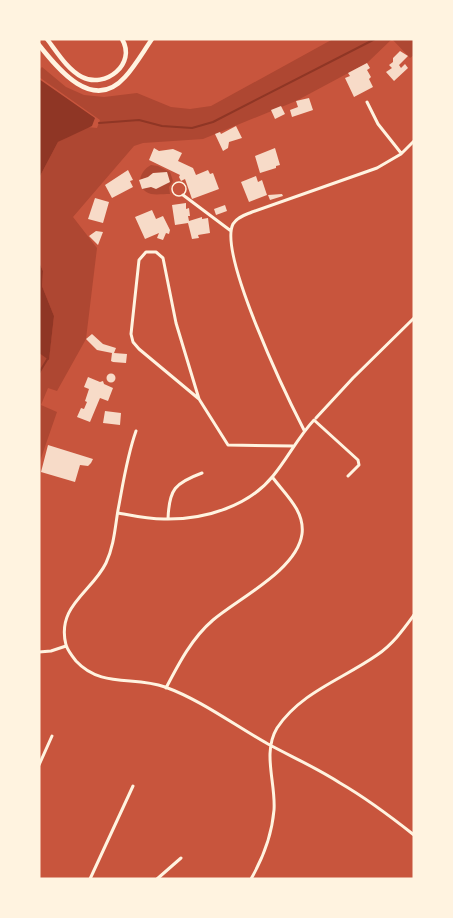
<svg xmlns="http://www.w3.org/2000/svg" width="453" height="918" font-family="Figtree,sans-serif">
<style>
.green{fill:#ae4732}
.water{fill:#8f3625}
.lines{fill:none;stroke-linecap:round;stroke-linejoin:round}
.stream{stroke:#8f3625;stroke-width:2}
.building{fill:#f7dbc8}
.service{stroke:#fff3e0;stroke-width:1.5}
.minor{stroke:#fff3e0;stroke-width:3}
.secondary{stroke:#fff3e0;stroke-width:4.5}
</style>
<rect width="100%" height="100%" fill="#c8553d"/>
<path class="green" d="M333 39H392L367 63 296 101 203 139 143 143 134 146 73 217 97 248 86 339 57 391 48 388 41 405 57 412 39 464V353L49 359 54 316 42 286 43 271 39 262V178L58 142 87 127 97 128 100 120 39 77V70L42 67 66 87 84 95 104 97 137 93 171 107 190 109 211 106Z
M392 39H414V55L410 58Z
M151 165 158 166 170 172 173 181 169 187 170 194C164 194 156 195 151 194 134 189 139 171 151 165Z"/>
<path class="water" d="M39 79 95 118 92 126 58 142 39 178Z
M39 262 43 271 42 286 54 316 49 360 39 353Z"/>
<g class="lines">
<path class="stream" d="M99 123 139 120 162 126 192 128 213 122 375 39
M39 373 48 358"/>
</g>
<path class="building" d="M400 51 408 56 399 65 401 68 405 64 408 68 394 81 386 72 392 68 389 65 393 62V58Z
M367 63 370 68 367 70 371 77 369 79 373 87 354 97 345 78 350 76 348 73Z
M309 98 313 110 292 117 290 110 298 107 296 101Z
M281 106 285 114 275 119 271 110Z
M236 126 242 138 229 142 228 148 223 151 215 134 220 132 221 134Z
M154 148 159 151 173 149 182 153 178 161 193 168 196 175 208 170 210 174 213 173 219 189 192 199 185 179 181 181 179 177 180 175 149 160Z
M275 148 280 165 276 166V168L260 173 255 156Z
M128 170 133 180 130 181 133 187 112 198 105 185Z
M167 172 170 182 156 189 151 187 142 189 139 180 148 177 153 173Z
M256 176 258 182 262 180 267 195 249 202 241 182Z
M282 194 283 196 270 200 268 195Z
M95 198 109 202 103 223 88 219Z
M186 203V209L189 208 190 216H188L189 221 202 217V219L208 218 210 233 198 235 199 238 192 239 188 223 175 225 172 205Z
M225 205 227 211 216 215 214 209Z
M152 210 156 219 163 216 170 230 169 234 166 233 163 240 157 238 159 233 145 239 135 217Z
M96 231 103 232 98 245 89 236Z
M92 334 103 344 116 348 114 353 127 354 126 363 113 362 111 361 112 353 97 350 86 339Z
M106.5 378a4.5 4.5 0 1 1 9 0a4.5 4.5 0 1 1-9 0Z
M88 377 100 382 103 381 104 384 113 388 108 401 100 398 90 422 77 417 81 408 84 409 87 402 85 401 89 389 84 387Z
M105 411 121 413 120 425 103 423Z
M48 445 93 459 91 463 88 466 80 465 75 482 41 472Z"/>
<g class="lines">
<path class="service" d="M172 189a7 7 0 1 1 14 0a7 7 0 1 1-14 0Z"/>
<path class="minor" d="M367 102 378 124 401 153
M183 195 231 231
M199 399 139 349 133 342 131 334 139 260 146 252H156L163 258 176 323 199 399 228 445 293 446
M316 418 353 378 414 318
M304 430C287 397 218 254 233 224 237 217 245 215 252 212L377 168 401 154 414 141
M136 431C127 456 123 484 118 510 115 528 114 546 106 563 92 592 56 606 66 645 68 651 72 656 76 661 101 688 133 676 165 687 201 700 234 725 268 744 292 757 317 768 340 783 366 798 390 816 414 835
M118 513C134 516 152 520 168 519 206 519 249 506 273 476 288 458 298 437 314 420L358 460 359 465 348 476
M168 519C169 489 175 483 202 473
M39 652 51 651 66 646
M166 688C179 663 192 638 213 620 239 598 297 570 302 534 305 511 285 494 273 478
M39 765 52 736
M90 879 133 786
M157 879 181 858
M251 879C263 858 272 834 274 810 276 783 262 753 277 728 301 692 343 679 377 655 393 644 403 630 414 615"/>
<path class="secondary" d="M47 39C57 52 67 69 82 77 105 89 137 64 122 39
M39 45C58 69 93 113 125 77 135 66 143 52 152 39"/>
</g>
<rect width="453" height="918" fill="none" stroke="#fff3e0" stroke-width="81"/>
</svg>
